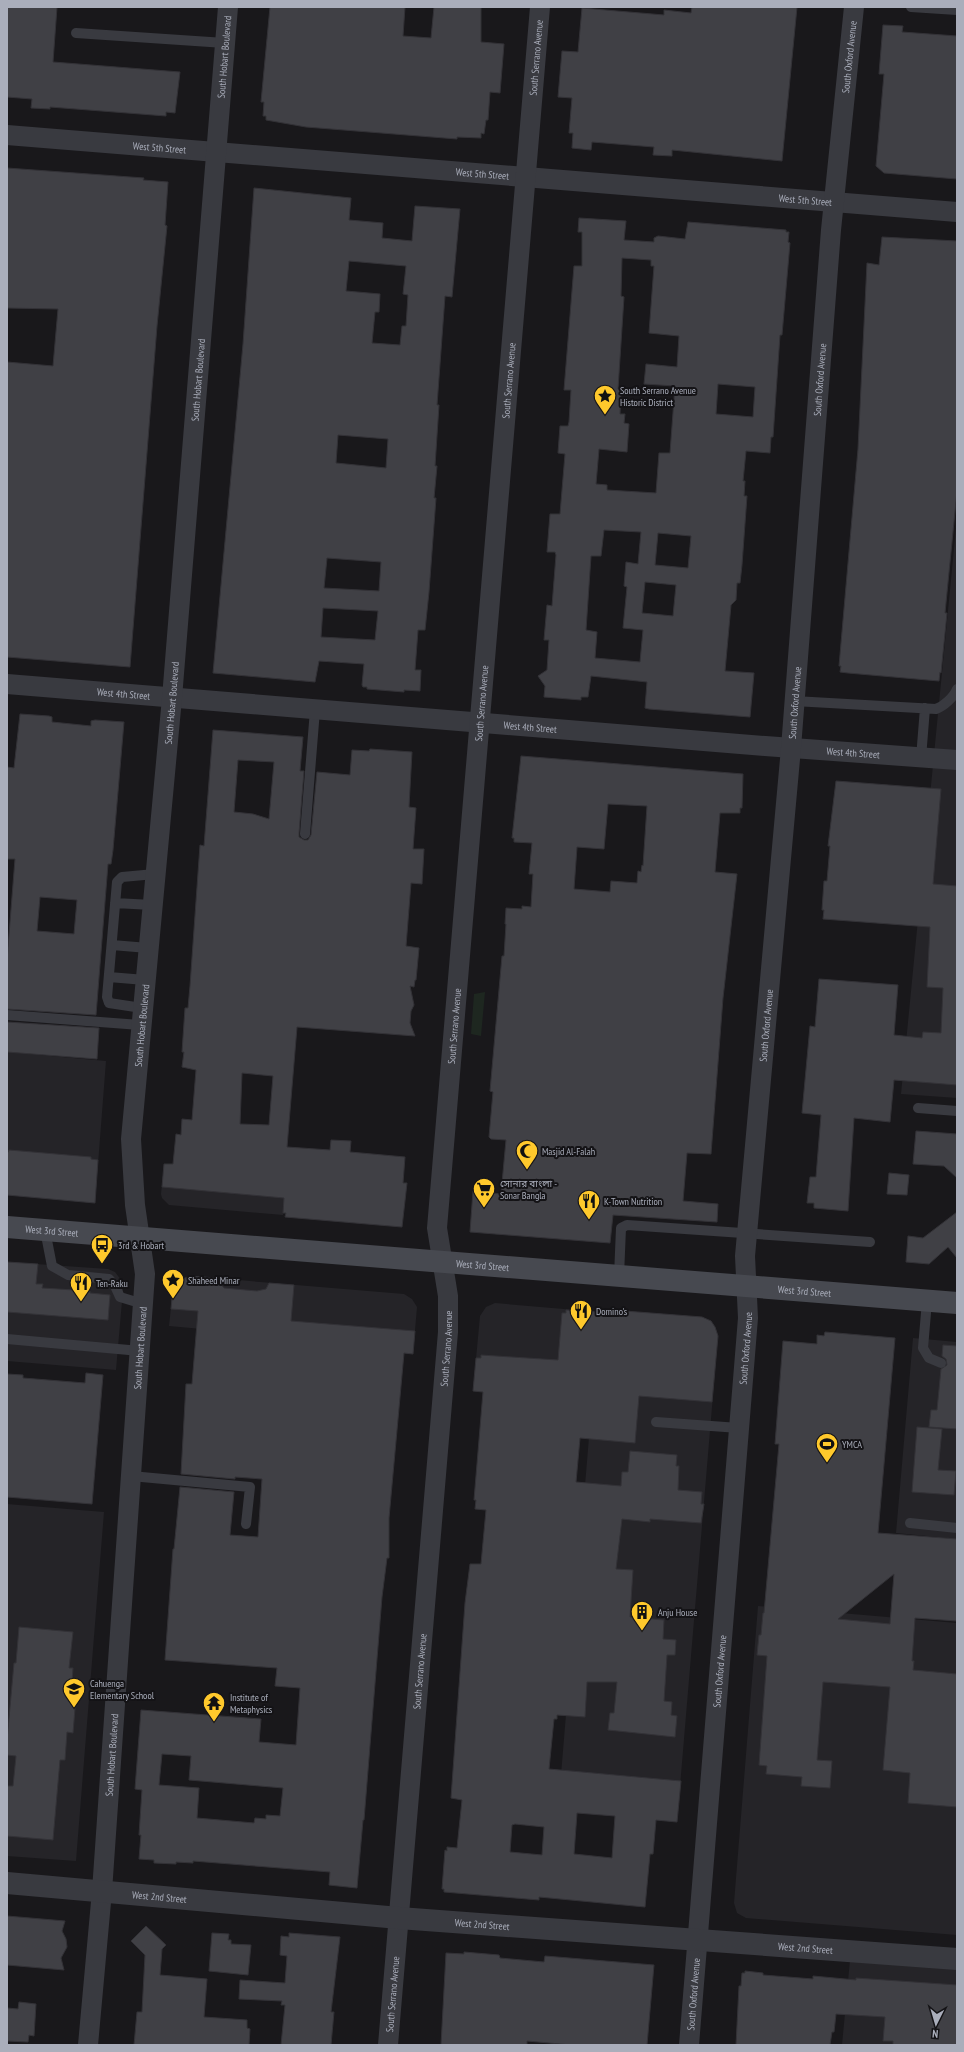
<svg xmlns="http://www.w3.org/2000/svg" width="964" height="2052" font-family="'PT Sans Narrow','Noto Sans Bengali',sans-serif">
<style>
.built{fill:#252428}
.green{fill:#1e2720}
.building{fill:#404045;stroke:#333237;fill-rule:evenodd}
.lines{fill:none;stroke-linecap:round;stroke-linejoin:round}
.service{stroke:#393a40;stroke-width:10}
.minor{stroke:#393a40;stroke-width:20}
.tertiary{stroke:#393a40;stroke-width:22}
.secondary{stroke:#474950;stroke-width:22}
.labels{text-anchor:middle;stroke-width:4;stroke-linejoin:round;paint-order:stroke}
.street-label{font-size:10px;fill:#aaaebb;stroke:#141316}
.poi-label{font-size:10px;fill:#aaaebb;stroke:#141316;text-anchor:start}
</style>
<rect width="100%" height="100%" fill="#19181b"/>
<path class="built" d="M957 518V1098L901 1094Z
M7 1052 106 1061 95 1203 7 1195Z
M164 1164 286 1174 283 1215 169 1205 162 1198 161 1194Z
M7 1262 108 1269 115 1272 121 1280 123 1290 116 1370 7 1361Z
M190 1276 404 1294 412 1299 417 1307 413 1354 292 1344 202 1329 169 1326 173 1288 180 1280Z
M495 1303 599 1312V1309L702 1317 711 1321 715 1327 718 1336 677 1822 558 1811 592 1401 473 1391 480 1316 486 1307Z
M913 1338 957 1342V1539L896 1533Z
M7 1504 104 1512 76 1861 7 1856Z
M758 1606 957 1623V1935L746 1918 737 1913 734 1903Z
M850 1960 957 1968V2045H842Z"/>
<path class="green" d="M485 992 481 1036 471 1034 474 994Z"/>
<path class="building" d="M7 7H57L53 62 180 72 175 113 166 112V116L50 107V109L31 108 32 99 7 97Z
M270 7H405L403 36 431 38 434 7H481V42L504 44 500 93 490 92 488 120H486L484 134 481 133V138L457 137V139L306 127 266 120V116H263L264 102H261Z
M692 7H797L782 161 672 150V156L653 155 654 147 592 142 591 150 572 148 573 133H569L572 98 558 97 562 51 578 52 582 8 664 15V10L691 13Z
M883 25 903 26 902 32 957 36V179L884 173 876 166 884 74H879Z
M7 168 144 178 143 180 168 182 165 225 167 226 157 326 130 667 7 657V362L53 366 58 309 7 308Z
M254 188 351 198 349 220 383 223 382 238 412 241 415 206 460 209 452 297 445 296 437 405H439L435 466H437L434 498H436L429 592 425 630H418L415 670H421L420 691 404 690V692L367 689V687H363L362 685 364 664 319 661 315 682 213 673 243 344ZM349 261 406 266 403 294 408 295 406 326H402L400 345 372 343 375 312H379L380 294 346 291ZM338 435 388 439 386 468 336 463ZM327 558 381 562 379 591 324 588ZM323 608 378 611 375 640 321 637Z
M579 218 626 221 624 240 654 242V238L658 236 685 239 688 222 786 230V232H789L788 242 790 243 782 335H780L773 437H771L770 453 746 451 743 481H745L744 496H747L742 565 740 583H737L736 600 731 605 725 671 754 673 750 717 649 709 645 708 647 682 591 676 588 697H581V700L544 697 545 686 538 676 547 670 549 640H544L547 605 552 606 556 555 555 552H547L550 514H560L565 454 558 453 560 426H568L569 422 571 390H564L574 266H582V232H578ZM622 258 651 260V266H654L649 333 679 336 677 367 646 364 644 384 675 386 670 453H659L656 493 607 490V485L596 484 599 449 627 452 629 424 624 423 625 414H620L621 389H618L624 297 621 296ZM718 384 755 387 753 417 716 414ZM604 530 641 532 638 564 626 562 624 586 627 587 623 628 643 630 640 662 595 658 597 632 586 630 591 556H601ZM658 533 691 536 688 568 655 565ZM645 582 676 585 673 616 642 613Z
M882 237 957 241V491L945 613H947L941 673 940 672 939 681 848 673 840 672 841 666H839L858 449 867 263 879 265Z
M20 714 49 716 52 717V722L91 726V721L95 720 124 722 113 850 111 864H108L96 1015 7 1009V960L15 859H7V767L14 768ZM40 897 77 900 74 934 37 931Z
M213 730 303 737 300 771H304L299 833V837L304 840H308L311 835 317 772 350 775 352 750 369 751 370 749 412 752 409 807 416 808 413 849H424L422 884 411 883 406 946 419 948 416 980H415L414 987 410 986 414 1005 411 1011 410 1023 415 1036 297 1027 287 1147 330 1150 331 1140 351 1141 350 1152 405 1157 403 1183H407L402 1227 285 1217 286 1213H283L284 1198 162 1187 164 1164H173L176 1134 181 1135 182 1119 192 1120 196 1070 182 1067 184 1052H182L185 1008H188L190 986 200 845 204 846ZM238 760 274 762 269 819 253 814 234 812ZM242 1073 273 1076 269 1125 240 1124Z
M521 756 743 774 742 808H740V813H720L715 872 737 874 723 998 711 1154 687 1153 683 1201 718 1204 717 1222 613 1215 610 1243 470 1232 473 1191 501 1194 506 1140 491 1139 489 1137 493 1092 490 1091 502 956H504L506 924H505L506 908 522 909V906L531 907 533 874H529L532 843 514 842V838H512ZM608 804 647 806 643 866 642 865 641 872 638 871 637 883 611 881 610 892 574 889 577 847 604 849Z
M836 781 941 789 933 884 957 886V1085L894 1080 890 1122 854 1118 848 1211 814 1208V1203H807L810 1177H816L821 1115 802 1113 810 1026 815 1027 819 979 898 985 894 1035 922 1038 923 1032 941 1033 943 988 927 987 930 927 823 919 824 910H822L824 881H827L830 846H828Z
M7 1022 99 1028 97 1059 7 1052Z
M916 1131 957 1134V1178L944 1166 913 1164Z
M9 1150 91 1157V1159L98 1160 95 1203 7 1195V1154Z
M889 1173 909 1175 907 1195 887 1194Z
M957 1212V1258L948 1247 929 1264 906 1262 908 1236 923 1238Z
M7 1262 38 1264 36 1284H43L42 1288 90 1291V1293L110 1295 108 1320 7 1312Z
M190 1276 216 1278 224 1288 257 1291 266 1289 269 1283 294 1285 291 1321 415 1331 413 1354 404 1353 389 1518V1558H387L382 1597 364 1820H363L357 1888 329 1885 330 1872 193 1861V1863L176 1862V1864L154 1863V1860L139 1859 141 1835H139L142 1790 135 1789 141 1710 261 1719 259 1742 296 1745 300 1688 275 1686 277 1668 165 1660 173 1549H174L180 1487 234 1492 230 1535 258 1537 262 1479 235 1477V1479L181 1474 186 1384H192L198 1311 171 1309 173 1288 180 1280ZM162 1754 191 1756 189 1780 283 1788 280 1816 266 1815V1819L255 1818 254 1823 197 1818 199 1788 159 1785Z
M599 1309 702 1317 711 1321 715 1327 718 1336 712 1402 639 1396 635 1443 580 1438 576 1482 621 1486 622 1472H628L630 1451 677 1455 676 1466H679L678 1490 702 1492 701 1504H704L701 1523 650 1519V1522L622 1519 616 1569 633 1570 630 1617 664 1620 663 1639 676 1640 675 1655H667L664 1701 672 1702 671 1715 677 1716 675 1737 608 1730 610 1713H614L617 1682H587L585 1717 557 1715V1719H554L549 1769 681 1781 677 1822 656 1820 653 1854H650L645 1907 539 1897V1900L444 1892V1889H442L445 1850 447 1851V1847L457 1848 462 1800 451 1798 465 1603 470 1564H481L486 1510 475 1509 476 1500H474L483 1392 473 1391 476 1358H481V1355L558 1360 562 1313H566V1310L599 1312ZM577 1813 615 1816 612 1858 574 1854ZM515 1824 544 1827 542 1855 510 1852 512 1825Z
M825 1332 895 1338 878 1533 957 1539V1621L915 1618 912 1661H914L913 1670 957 1674V1807L908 1803 910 1773 883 1770 890 1687 823 1682 817 1760 832 1761 830 1788 801 1786 802 1777 766 1774 767 1766 759 1765 767 1656 757 1655 759 1635H761L763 1613H764L779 1444H775L783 1341 817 1344V1335L824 1336ZM894 1574 890 1624 838 1619Z
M943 1345 957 1346V1429L929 1427 931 1410H937L941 1369 947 1365 946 1359 942 1356Z
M86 1373 103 1375 92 1504 7 1497V1374L23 1375V1378L85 1383Z
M917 1427 942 1429 938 1470 956 1471 954 1495 912 1492Z
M19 1627 73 1632 69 1668H73L71 1696H76L73 1733 67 1732 65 1760H60L53 1840 7 1836V1786H13L16 1756 7 1755V1740L14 1663H16Z
M7 1916 65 1921 62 1931 66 1939 67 1947 61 1958 64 1970 7 1965Z
M146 1926 166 1945 162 1949 160 1975 207 1979 204 2017 247 2020V2028L250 2029 249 2045H134L137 2012H142L145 1955 131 1941Z
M212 1933 229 1934 228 1940H231V1944L251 1945 248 1975 209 1971Z
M289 1933 340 1937 331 2012H334L331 2045H281L285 2005H281L282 2001 239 1999 240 1980 285 1983 287 1956 280 1955 281 1936 289 1937Z
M464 1952 499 1955 500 1958 544 1962 545 1956 654 1965 647 2045H571L527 2041V2045H441L446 1953 464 1954Z
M745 1971 763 1973V1975L813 1979V1976L856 1980V1978L957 1985V2045H893V2041H883L885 2017 836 2014 834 2032H832L830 2045H736L739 1986H741L742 1973H745Z
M19 2002 36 2004 34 2036 29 2035 28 2042 7 2041V2008L18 2009Z"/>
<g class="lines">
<path class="service" d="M911 7 957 10
M76 33 225 43
M794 701 936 709C944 706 954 697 957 689
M921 758 925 708
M305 834 315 710
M115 903 152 905
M112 945 148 948
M109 977 145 980
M142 1008 109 1003 107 997 117 882 122 877 155 874
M7 1015 140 1025
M918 1108 957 1111
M45 1230 52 1266 68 1275 109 1279 115 1286 120 1297 143 1304
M619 1276 621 1228 627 1225 870 1242
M927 1301 923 1348 929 1358 941 1363
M7 1339 140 1351
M656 1422 739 1428
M131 1476 250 1487 246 1524
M910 1523 957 1528"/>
<g class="minor">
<path id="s1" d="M7 135 957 212"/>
<path id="s2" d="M7 684 765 746 957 760"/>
<path id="s3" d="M88 2045 102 1891 145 1274 135 1205 131 1139 172 698 228 7"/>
<path id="s4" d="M388 2045 448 1332V1296L437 1228 540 7"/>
<path id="s5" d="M689 2045 748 1318 745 1256 791 748 831 230 854 7"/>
</g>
<path class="tertiary" id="s6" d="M7 1883 399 1918 957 1959"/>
<path class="secondary" id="s7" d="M7 1227 957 1303"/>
</g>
<defs>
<g id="sight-pin" transform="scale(1.15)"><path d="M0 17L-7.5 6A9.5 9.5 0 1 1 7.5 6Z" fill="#ffc92c" stroke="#141316"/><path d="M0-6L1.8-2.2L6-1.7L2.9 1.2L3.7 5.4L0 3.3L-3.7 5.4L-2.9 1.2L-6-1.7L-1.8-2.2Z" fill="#111"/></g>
<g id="mosque-pin" transform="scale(1.15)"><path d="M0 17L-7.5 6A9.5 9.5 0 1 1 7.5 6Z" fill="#ffc92c" stroke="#141316"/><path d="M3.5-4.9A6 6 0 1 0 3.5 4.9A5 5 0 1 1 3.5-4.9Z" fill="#111"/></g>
<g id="supermarket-pin" transform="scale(1.15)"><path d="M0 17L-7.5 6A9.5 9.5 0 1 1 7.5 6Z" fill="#ffc92c" stroke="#141316"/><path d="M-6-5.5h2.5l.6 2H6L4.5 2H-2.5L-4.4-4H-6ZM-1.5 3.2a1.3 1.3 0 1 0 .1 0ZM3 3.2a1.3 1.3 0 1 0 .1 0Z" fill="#111"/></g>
<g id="restaurant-pin" transform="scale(1.15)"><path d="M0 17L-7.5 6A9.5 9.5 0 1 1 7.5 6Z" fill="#ffc92c" stroke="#141316"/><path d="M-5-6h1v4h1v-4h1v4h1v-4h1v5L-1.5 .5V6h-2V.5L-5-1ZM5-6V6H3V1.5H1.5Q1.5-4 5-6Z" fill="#111"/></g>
<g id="bus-pin" transform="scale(1.15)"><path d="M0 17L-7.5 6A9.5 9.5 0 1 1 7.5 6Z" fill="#ffc92c" stroke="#141316"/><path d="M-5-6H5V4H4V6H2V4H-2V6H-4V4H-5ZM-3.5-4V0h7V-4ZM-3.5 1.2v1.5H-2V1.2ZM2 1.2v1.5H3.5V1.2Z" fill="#111"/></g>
<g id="stadium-pin" transform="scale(1.15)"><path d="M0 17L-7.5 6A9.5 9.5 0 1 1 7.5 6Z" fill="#ffc92c" stroke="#141316"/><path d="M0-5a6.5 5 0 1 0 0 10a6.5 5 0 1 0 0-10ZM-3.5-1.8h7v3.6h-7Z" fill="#111"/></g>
<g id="building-pin" transform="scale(1.15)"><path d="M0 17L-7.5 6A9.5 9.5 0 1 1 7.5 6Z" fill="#ffc92c" stroke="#141316"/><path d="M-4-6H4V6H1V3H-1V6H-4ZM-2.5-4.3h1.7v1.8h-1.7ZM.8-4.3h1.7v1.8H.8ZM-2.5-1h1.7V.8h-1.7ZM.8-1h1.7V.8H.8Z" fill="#111"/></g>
<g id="school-pin" transform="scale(1.15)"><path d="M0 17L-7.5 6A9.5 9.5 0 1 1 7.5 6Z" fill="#ffc92c" stroke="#141316"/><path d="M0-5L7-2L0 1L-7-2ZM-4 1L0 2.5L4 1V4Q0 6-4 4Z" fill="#111"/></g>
<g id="temple-pin" transform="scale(1.15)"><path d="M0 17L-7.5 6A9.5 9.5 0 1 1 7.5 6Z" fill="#ffc92c" stroke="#141316"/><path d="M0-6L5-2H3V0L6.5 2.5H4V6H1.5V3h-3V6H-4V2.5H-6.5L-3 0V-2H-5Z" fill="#111"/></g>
</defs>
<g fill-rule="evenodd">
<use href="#sight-pin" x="605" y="396"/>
<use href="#mosque-pin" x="527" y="1151"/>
<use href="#supermarket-pin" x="484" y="1189"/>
<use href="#restaurant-pin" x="589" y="1201"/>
<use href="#bus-pin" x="102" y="1245"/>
<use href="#sight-pin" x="173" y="1280"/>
<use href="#restaurant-pin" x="81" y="1283"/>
<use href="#restaurant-pin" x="581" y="1311"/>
<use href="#stadium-pin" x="827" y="1444"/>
<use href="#building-pin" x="642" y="1612"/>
<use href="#school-pin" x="74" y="1689"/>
<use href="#temple-pin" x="214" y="1703"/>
</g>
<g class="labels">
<g class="street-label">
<text dy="4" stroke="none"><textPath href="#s3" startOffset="1995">South Hobart Boulevard</textPath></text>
<text dy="4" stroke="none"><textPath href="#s5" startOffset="1995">South Oxford Avenue</textPath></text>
<text dy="4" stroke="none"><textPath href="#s4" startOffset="1995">South Serrano Avenue</textPath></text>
<text dy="4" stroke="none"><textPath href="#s1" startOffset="153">West 5th Street</textPath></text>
<text dy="4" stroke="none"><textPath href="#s1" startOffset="477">West 5th Street</textPath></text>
<text dy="4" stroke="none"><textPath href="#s1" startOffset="801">West 5th Street</textPath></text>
<text dy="4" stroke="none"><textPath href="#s3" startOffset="1671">South Hobart Boulevard</textPath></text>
<text dy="4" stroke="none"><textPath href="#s5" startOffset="1671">South Oxford Avenue</textPath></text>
<text dy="4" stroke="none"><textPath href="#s4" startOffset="1671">South Serrano Avenue</textPath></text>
<text dy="4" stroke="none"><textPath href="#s2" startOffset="117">West 4th Street</textPath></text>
<text dy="4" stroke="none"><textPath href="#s3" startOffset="1347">South Hobart Boulevard</textPath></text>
<text dy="4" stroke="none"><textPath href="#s4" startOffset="1347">South Serrano Avenue</textPath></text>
<text dy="4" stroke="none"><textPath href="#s5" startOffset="1347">South Oxford Avenue</textPath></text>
<text dy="4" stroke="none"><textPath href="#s2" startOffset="525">West 4th Street</textPath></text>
<text dy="4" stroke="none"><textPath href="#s2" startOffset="849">West 4th Street</textPath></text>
<text dy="4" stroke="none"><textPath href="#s3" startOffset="1023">South Hobart Boulevard</textPath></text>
<text dy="4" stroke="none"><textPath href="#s4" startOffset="1023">South Serrano Avenue</textPath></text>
<text dy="4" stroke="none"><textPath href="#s5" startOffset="1023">South Oxford Avenue</textPath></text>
<text dy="4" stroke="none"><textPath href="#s7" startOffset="45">West 3rd Street</textPath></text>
<text dy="4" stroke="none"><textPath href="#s7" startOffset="477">West 3rd Street</textPath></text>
<text dy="4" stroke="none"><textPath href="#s7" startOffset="800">West 3rd Street</textPath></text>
<text dy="4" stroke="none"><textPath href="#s3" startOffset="699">South Hobart Boulevard</textPath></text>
<text dy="4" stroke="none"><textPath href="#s4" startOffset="699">South Serrano Avenue</textPath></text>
<text dy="4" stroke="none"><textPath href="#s5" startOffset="699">South Oxford Avenue</textPath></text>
<text dy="4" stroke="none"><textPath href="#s4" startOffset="375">South Serrano Avenue</textPath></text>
<text dy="4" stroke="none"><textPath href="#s5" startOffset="375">South Oxford Avenue</textPath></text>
<text dy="4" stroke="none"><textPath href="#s3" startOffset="291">South Hobart Boulevard</textPath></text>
<text dy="4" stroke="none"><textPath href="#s6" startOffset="153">West 2nd Street</textPath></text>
<text dy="4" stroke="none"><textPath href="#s6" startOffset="477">West 2nd Street</textPath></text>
<text dy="4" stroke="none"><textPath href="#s6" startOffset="801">West 2nd Street</textPath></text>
<text dy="4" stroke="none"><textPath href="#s4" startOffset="51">South Serrano Avenue</textPath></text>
<text dy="4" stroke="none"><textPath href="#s5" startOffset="51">South Oxford Avenue</textPath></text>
</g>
<g class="poi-label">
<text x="620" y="394">South Serrano Avenue<tspan x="620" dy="12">Historic District</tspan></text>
<text x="542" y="1155">Masjid Al-Falah</text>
<text x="500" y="1187">সোনার বাংলা -<tspan x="500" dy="12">Sonar Bangla</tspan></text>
<text x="604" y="1205">K-Town Nutrition</text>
<text x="118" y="1249">3rd &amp; Hobart</text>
<text x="188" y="1284">Shaheed Minar</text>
<text x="96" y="1287">Ten-Raku</text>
<text x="596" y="1315">Domino's</text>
<text x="842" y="1448">YMCA</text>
<text x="658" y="1616">Anju House</text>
<text x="90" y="1687">Cahuenga<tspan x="90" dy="12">Elementary School</tspan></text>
<text x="230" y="1701">Institute of<tspan x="230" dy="12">Metaphysics</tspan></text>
</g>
</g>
<rect width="964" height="2052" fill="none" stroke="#aaaebb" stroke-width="16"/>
<g transform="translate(936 2024) rotate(185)" stroke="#141316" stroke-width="3" paint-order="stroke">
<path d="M0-3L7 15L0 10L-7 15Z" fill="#aaaebb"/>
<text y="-6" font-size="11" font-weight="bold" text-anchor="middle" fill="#aaaebb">N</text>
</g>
</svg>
